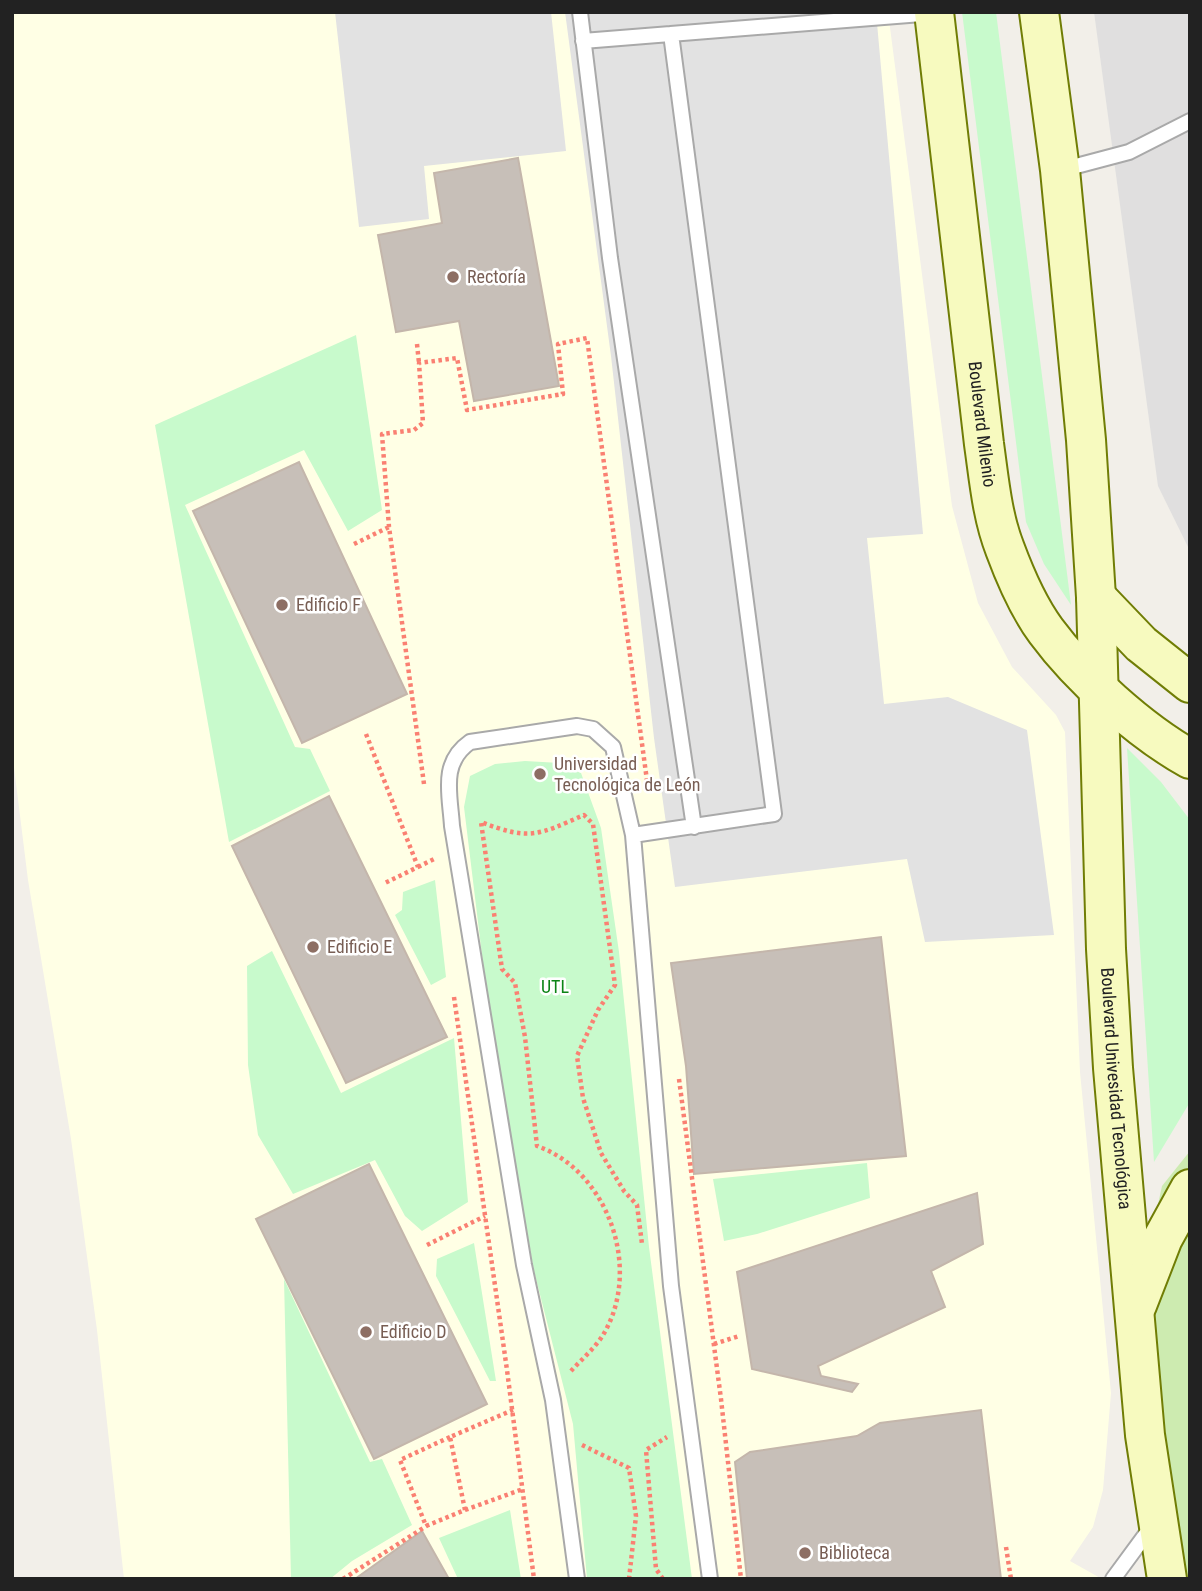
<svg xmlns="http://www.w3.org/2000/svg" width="1202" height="1591" font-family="'Roboto Condensed',sans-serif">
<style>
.residential{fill:#e0dfdf}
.education{fill:#ffffe5}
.grass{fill:#cdebb0}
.park{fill:#c8facc}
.parking{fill:#e2e2e2}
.building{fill:#c7bfb8;stroke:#c4b6ab;stroke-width:2}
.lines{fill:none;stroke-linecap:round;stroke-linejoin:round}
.lane-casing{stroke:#a9a9a9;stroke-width:18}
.secondary-casing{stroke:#707d05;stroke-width:42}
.path{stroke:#fa8072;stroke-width:4.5;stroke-dasharray:3.5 3.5;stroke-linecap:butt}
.lane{stroke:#fff;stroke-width:14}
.secondary{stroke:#f7fabf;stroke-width:38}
.education-dot{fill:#8d6e63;stroke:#fff;stroke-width:2.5}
.labels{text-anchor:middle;stroke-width:5;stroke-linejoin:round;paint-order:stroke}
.education-label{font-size:18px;fill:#785e54;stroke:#fff;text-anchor:start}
.street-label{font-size:18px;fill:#222;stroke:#fff}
.park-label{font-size:18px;fill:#0c8416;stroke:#fff}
</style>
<rect width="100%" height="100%" fill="#f2efe9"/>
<path class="residential" d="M1094 12H1190V551L1158 486Z"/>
<path class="education" d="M12 12H888L952 506 978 603 1012 667 1056 715 1065 732 1080 1072 1111 1393 1103 1490 1093 1527 1070 1561 1102 1579H124L97 1330 71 1139 28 880 12 751Z"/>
<path class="grass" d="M1190 1151V1579H1165L1134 1314 1162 1186Z"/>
<path class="park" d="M962 12H996L1071 605 1044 564 1026 522Z
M356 335 382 510 348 531 304 450 185 505 295 747 310 749 330 791 229 842 155 425Z
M1127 748 1161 782 1190 820V1102L1154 1162Z
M525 761 560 763 581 773 601 828 619 952 649 1247 692 1579H587L573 1424 534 1271 515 1165 487 996 464 807 470 776 495 764Z
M435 880 446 977 431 985 395 915 402 910 403 892Z
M272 951 341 1093 454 1038 468 1202 422 1231 405 1216 375 1160 293 1194 258 1135 248 1065 247 966Z
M867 1163 870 1198 757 1234 724 1241 713 1179Z
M474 1243 496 1381H490L436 1276 437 1259Z
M284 1279 370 1462 382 1459 412 1525 352 1561 330 1579H291Z
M510 1510 521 1579H458L439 1538Z"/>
<path class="parking" d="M335 12H551L566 151 424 166 429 219 359 227Z
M565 12H876L923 534 867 538 884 704 948 697 1027 730 1054 935 925 942 907 859 675 887 654 738 611 356Z"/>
<path class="building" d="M518 158 559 386 474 401 459 321 396 332 378 235 442 223 434 173Z
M299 462 407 694 302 743 193 511Z
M329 796 447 1037 346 1083 232 846Z
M881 937 906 1156 694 1174 686 1066 671 963Z
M369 1164 487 1404 374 1459 256 1219Z
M977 1193 983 1244 931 1271 945 1307 818 1366 821 1376 858 1384 852 1392 752 1369 737 1272Z
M981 1410 1001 1579H747L735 1462 750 1452 857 1436 880 1423Z
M422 1531 449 1579H355Z"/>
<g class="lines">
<g class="lane-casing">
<path id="lane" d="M580 12 610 258 694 827
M583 41 934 13
M1061 170 1129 152 1190 121
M633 835 774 814 671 34
M577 1579 553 1400 524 1265 452 826C450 794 440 763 470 742L577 726 593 729 613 747 633 835 671 1286 710 1579
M1113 1579 1152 1526"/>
</g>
<g class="secondary-casing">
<g id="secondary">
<path id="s1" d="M934 12 984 444C989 479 992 516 1005 549 1015 576 1029 608 1046 631 1080 677 1140 731 1190 759"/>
<path id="s2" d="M1039 12 1060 170 1086 440 1096 597 1106 949 1113 1068 1145 1435 1167 1579"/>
<path d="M1096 597 1141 644 1190 683"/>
<path d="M1137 1305 1163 1238 1190 1189"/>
</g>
</g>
<path class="path" d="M417 344 419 363
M354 544 389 527
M366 734 418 867 385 883
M424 784 389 527 382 434 414 430 423 423 419 363 457 358 467 410 563 394 558 344 587 338 648 788
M418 867 434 859
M454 997 507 1370 534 1579
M679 1079 721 1399 741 1579
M427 1245 485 1216
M714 1344 739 1336
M571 1371C581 1360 595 1348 603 1335 643 1269 608 1171 537 1146L525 1037 515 983 502 969 481 822C530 841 538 835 584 815L593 824 615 985 598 1010 577 1056 583 1098 601 1153 624 1191 637 1205 642 1244
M450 1437 400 1460 426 1526 465 1510 450 1437 513 1410
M582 1445 629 1468 636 1516 629 1579
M465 1510 523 1489
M1006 1547 1011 1579
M343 1579 428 1525
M663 1579 656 1569 646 1450 667 1437"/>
<use href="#lane" class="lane"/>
<use href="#secondary" class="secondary"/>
</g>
<g class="education-dot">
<circle cx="453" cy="277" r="7"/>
<circle cx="282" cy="605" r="7"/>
<circle cx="540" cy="774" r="7"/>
<circle cx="313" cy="947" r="7"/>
<circle cx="366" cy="1332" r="7"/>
<circle cx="805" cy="1553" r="7"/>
</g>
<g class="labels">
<g class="education-label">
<text x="467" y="283">Rectoría</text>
<text x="296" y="611">Edificio F</text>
<text x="554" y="770">Universidad<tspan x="554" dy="21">Tecnológica de León</tspan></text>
<text x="327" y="953">Edificio E</text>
<text x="380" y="1338">Edificio D</text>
<text x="819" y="1559">Biblioteca</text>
</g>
<g class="street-label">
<text dy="6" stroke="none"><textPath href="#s1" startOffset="415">Boulevard Milenio</textPath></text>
<text dy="6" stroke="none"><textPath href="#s2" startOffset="1080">Boulevard Univesidad Tecnológica</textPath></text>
</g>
<g class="park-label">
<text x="555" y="993">UTL</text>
</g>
</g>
<rect width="1202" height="1591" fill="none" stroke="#222222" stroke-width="28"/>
</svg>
